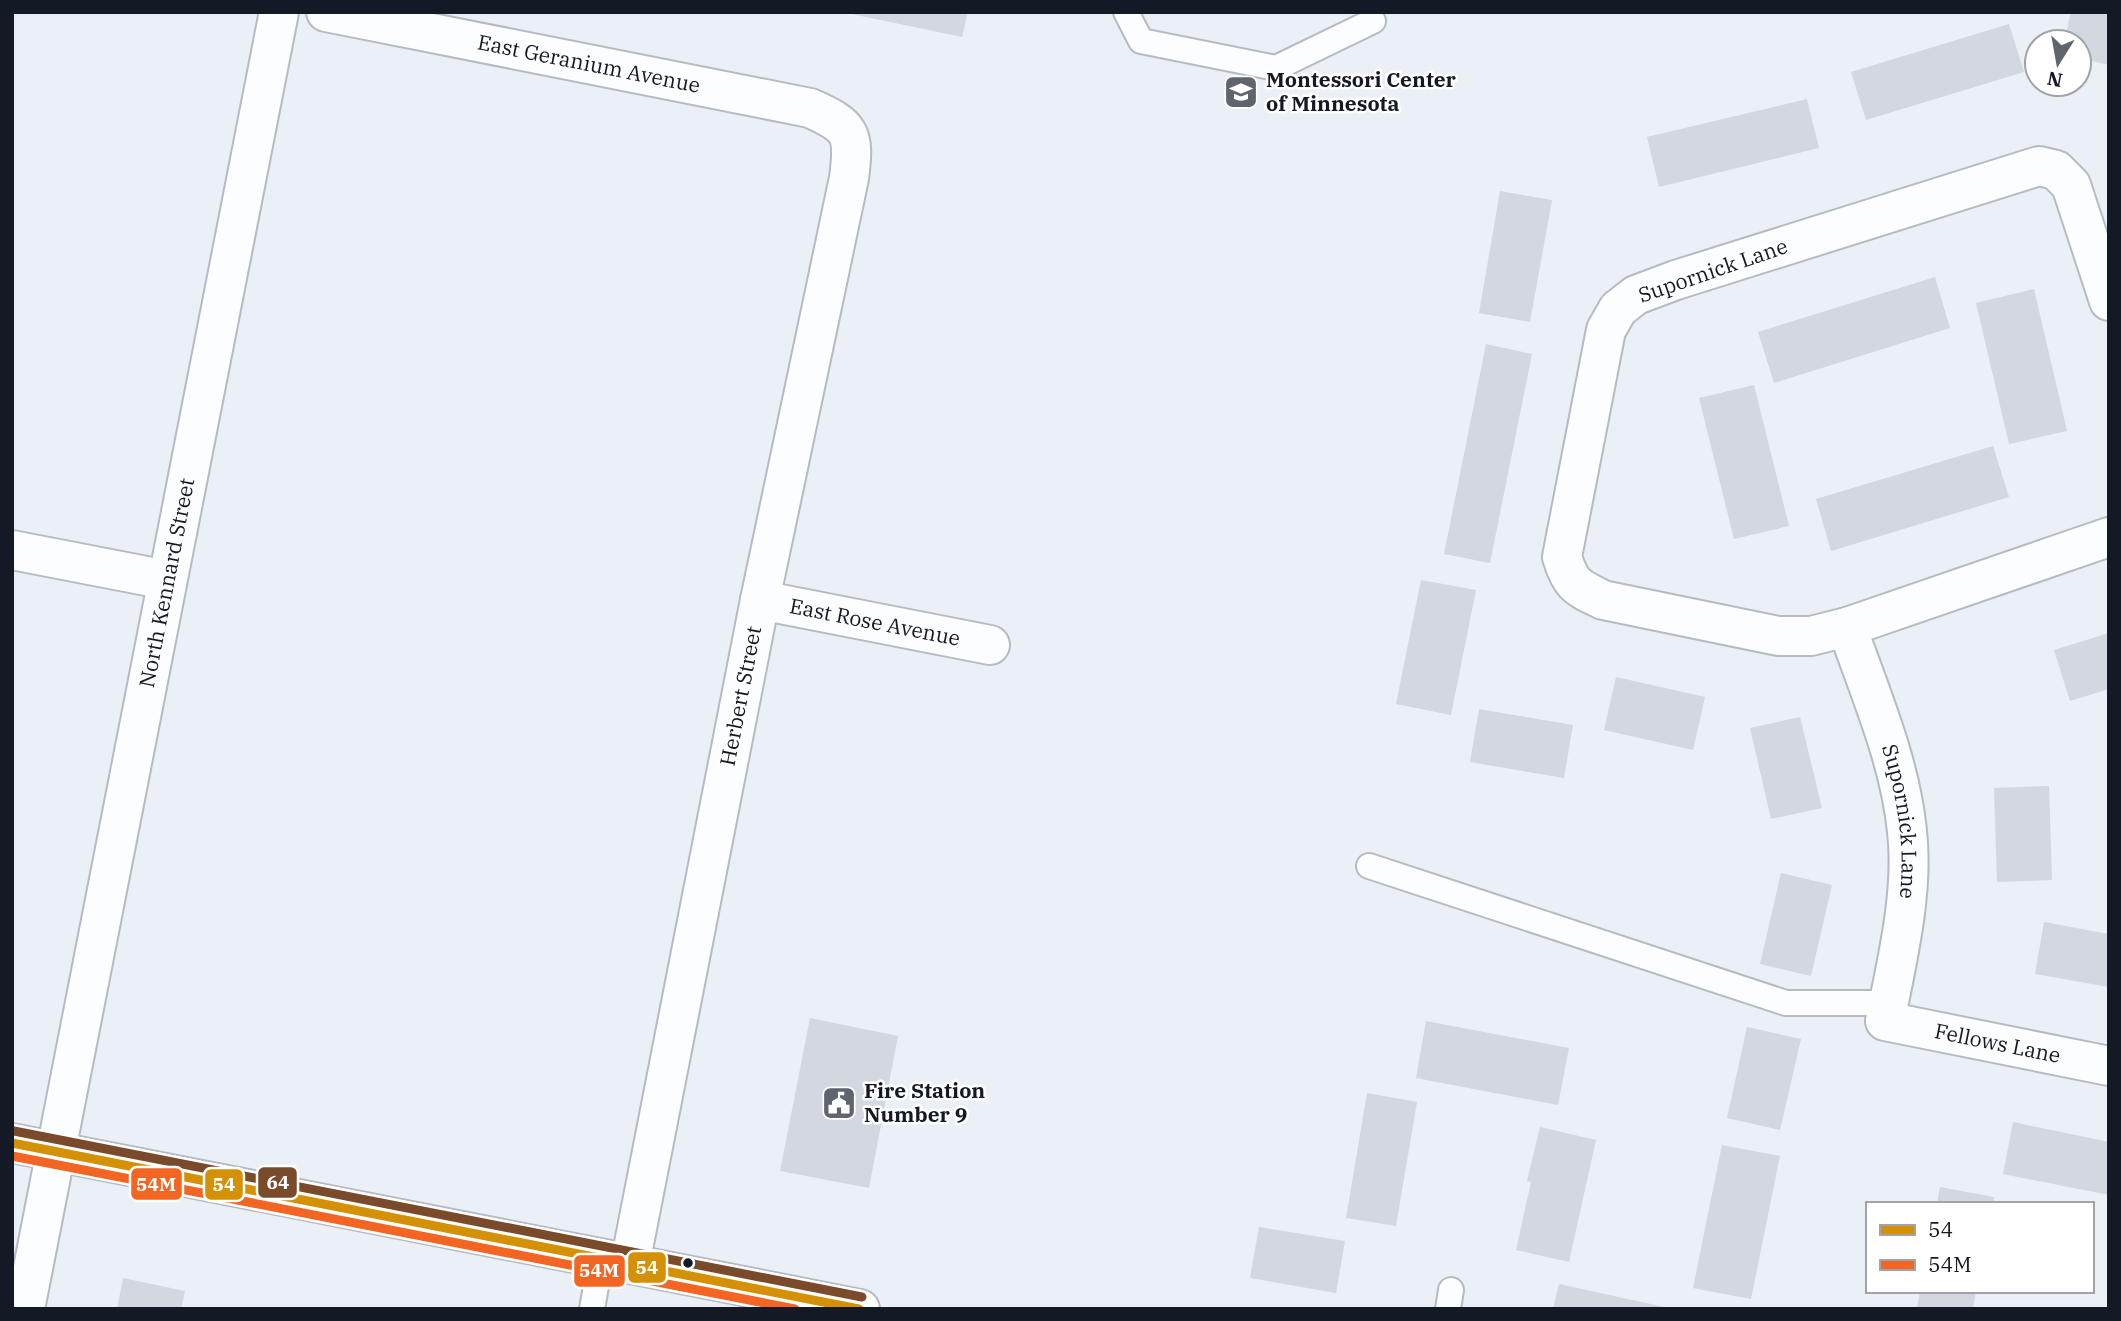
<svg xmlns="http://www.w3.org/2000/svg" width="2121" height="1321" font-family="'IBM Plex Serif',serif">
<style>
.building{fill:#d2d7e0}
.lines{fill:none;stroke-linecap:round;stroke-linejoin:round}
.lane-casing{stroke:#b6bac3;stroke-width:28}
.street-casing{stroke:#b6bac3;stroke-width:42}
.secondary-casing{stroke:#b6bac3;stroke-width:42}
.lane{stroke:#fcfdfe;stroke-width:24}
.street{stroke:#fcfdfe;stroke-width:38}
.secondary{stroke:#fcfdfe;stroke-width:38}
.bus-1-casing{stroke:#fff;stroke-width:14}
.bus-2-casing{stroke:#fff;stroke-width:14}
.bus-3-casing{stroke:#fff;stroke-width:14}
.bus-1{stroke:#d59106;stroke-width:9}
.bus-2{stroke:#f26522;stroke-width:9}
.bus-3{stroke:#7a4b2a;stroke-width:9}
.bus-dot{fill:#141a25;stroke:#fff;stroke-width:2.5}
.labels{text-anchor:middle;stroke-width:5;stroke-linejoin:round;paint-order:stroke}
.street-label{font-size:21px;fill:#141a25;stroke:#fff}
.poi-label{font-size:21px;font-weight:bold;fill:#141a25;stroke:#fff;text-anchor:start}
.line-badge{stroke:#fff;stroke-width:2.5}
.badge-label{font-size:19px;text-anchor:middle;font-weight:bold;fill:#fff}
</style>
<rect width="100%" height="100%" fill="#ebeff6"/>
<path class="building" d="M842 12H968L962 37Z
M2071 12H2109V65L2079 58V42H2064Z
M2009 24 2024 72 1866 120 1851 72Z
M1807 99 1819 148 1659 187 1647 137Z
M1500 191 1552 200 1530 322 1479 313Z
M1935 277 1950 328 1774 383 1758 332Z
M2034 289 2067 431 2009 444 1976 303Z
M1486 344 1532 354 1490 563 1444 554Z
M1754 385 1789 526 1734 539 1699 398Z
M1993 446 2009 497 1831 551 1816 499Z
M1421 580 1476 590 1451 715 1396 704Z
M2109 633V689L2070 701 2054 650Z
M1616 677 1705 697 1693 750 1604 730Z
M1479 709 1573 725 1564 778 1470 762Z
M1800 717 1822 808 1771 819 1750 728Z
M2049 786 2052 880 1997 882 1994 788Z
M1781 873 1832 885 1811 976 1760 964Z
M2044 922 2109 934V987L2035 974Z
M810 1018 898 1036 869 1188 780 1171Z
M1426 1021 1569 1048 1558 1105 1416 1078Z
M1747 1027 1801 1039 1780 1130 1727 1118Z
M1367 1093 1417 1102 1396 1226 1346 1218Z
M2013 1122 2109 1142V1195L2003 1174Z
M1540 1127 1596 1140 1569 1262 1516 1250 1531 1182 1527 1181Z
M1722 1145 1780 1156 1751 1299 1693 1288Z
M1940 1187 1994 1197 1993 1204H1937Z
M1259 1227 1345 1241 1336 1293 1250 1278Z
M123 1278 185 1291 181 1309H117Z
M1559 1284 1669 1308V1309H1553Z
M1920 1291H1976L1973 1309H1917Z"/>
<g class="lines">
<g class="lane-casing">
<path id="lane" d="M1126 12 1141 41 1276 68 1373 21
M1369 866 1786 1003H1889
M592 1309 601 1258
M1448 1309 1451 1290"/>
</g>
<g class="street-casing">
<g id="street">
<path id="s1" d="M326 12 810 108C851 126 855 133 849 178L760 600 630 1264"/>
<path d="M2109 301 2071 185 2056 170 2039 166 1676 280 1636 295 1618 309 1606 330 1562 557C1571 586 1577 587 1603 600L1778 636H1811L1847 627 2109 537"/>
<path d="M12 550 167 580"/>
<path id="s2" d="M760 600 990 645"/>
<path id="s3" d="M1847 627C1870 693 1900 761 1907 831 1914 892 1897 961 1885 1021L2109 1066"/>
<path id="s4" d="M25 1309 279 12"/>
</g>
</g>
<g class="secondary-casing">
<path id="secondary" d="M12 1143 860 1309"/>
</g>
<use href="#lane" class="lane"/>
<use href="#street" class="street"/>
<use href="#secondary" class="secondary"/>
<g class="bus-1-casing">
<path id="bus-1" d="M12 1143 859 1309"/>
</g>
<g class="bus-2-casing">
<path id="bus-2" d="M12 1156 795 1309"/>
</g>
<g class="bus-3-casing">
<path id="bus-3" d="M14 1131 862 1297"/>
</g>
<use href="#bus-1" class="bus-1"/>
<use href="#bus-2" class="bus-2"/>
<use href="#bus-3" class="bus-3"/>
</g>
<defs>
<g id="school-square" transform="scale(1.75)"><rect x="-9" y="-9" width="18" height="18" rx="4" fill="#5f656e" stroke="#fff"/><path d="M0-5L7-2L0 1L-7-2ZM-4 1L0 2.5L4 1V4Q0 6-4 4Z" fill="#fff"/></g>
<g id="civic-square" transform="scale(1.75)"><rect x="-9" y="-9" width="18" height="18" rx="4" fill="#5f656e" stroke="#fff"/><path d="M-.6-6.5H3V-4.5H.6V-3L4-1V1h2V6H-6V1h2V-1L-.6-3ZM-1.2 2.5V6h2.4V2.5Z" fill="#fff"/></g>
</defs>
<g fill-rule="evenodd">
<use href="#school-square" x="1241" y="92"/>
<use href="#civic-square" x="839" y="1103"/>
</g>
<circle class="bus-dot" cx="688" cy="1263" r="6"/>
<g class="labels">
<g class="street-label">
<text dy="7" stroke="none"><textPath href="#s1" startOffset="268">East Geranium Avenue</textPath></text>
<text transform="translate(1713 271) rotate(-19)" y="7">Supornick Lane</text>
<text dy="7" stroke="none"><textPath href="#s4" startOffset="740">North Kennard Street</textPath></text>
<text dy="7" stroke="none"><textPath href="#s2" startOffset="117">East Rose Avenue</textPath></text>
<text transform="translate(741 696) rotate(-79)" y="7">Herbert Street</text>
<text dy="7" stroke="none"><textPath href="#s3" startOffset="203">Supornick Lane</textPath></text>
<text dy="7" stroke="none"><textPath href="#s3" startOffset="520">Fellows Lane</textPath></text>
</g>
<g class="poi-label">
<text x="1266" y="87">Montessori Center<tspan x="1266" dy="24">of Minnesota</tspan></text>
<text x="864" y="1098">Fire Station<tspan x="864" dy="24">Number 9</tspan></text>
</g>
</g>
<g class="line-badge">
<rect x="257" y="1166" width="41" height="33" rx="7" fill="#7a4b2a"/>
<rect x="130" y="1167" width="53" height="34" rx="7" fill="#f26522"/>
<rect x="204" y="1168" width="40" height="33" rx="7" fill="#d59106"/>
<rect x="627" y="1251" width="40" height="33" rx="7" fill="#d59106"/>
<rect x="573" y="1254" width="53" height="34" rx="7" fill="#f26522"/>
</g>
<g class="badge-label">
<text x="278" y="1189">64</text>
<text x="156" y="1191">54M</text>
<text x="224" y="1191">54</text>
<text x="647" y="1274">54</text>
<text x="599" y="1277">54M</text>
</g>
<rect width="2121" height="1321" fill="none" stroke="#141a25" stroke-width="28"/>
<rect x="1866" y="1202" width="228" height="91" fill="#ffffff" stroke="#a1a3a8" stroke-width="2"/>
<rect x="1880" y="1225" width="35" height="10" fill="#d59106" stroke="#a1a3a8" stroke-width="2"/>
<text x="1928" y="1237" font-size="21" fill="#141a25">54</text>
<rect x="1880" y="1260" width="35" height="10" fill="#f26522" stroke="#a1a3a8" stroke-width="2"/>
<text x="1928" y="1272" font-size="21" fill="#141a25">54M</text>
<g transform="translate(2058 63) rotate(191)"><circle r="33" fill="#ffffff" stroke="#a1a3a8" stroke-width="2"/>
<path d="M0-5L12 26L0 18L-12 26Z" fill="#5f656e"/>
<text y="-10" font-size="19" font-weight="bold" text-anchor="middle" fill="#141a25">N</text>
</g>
</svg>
